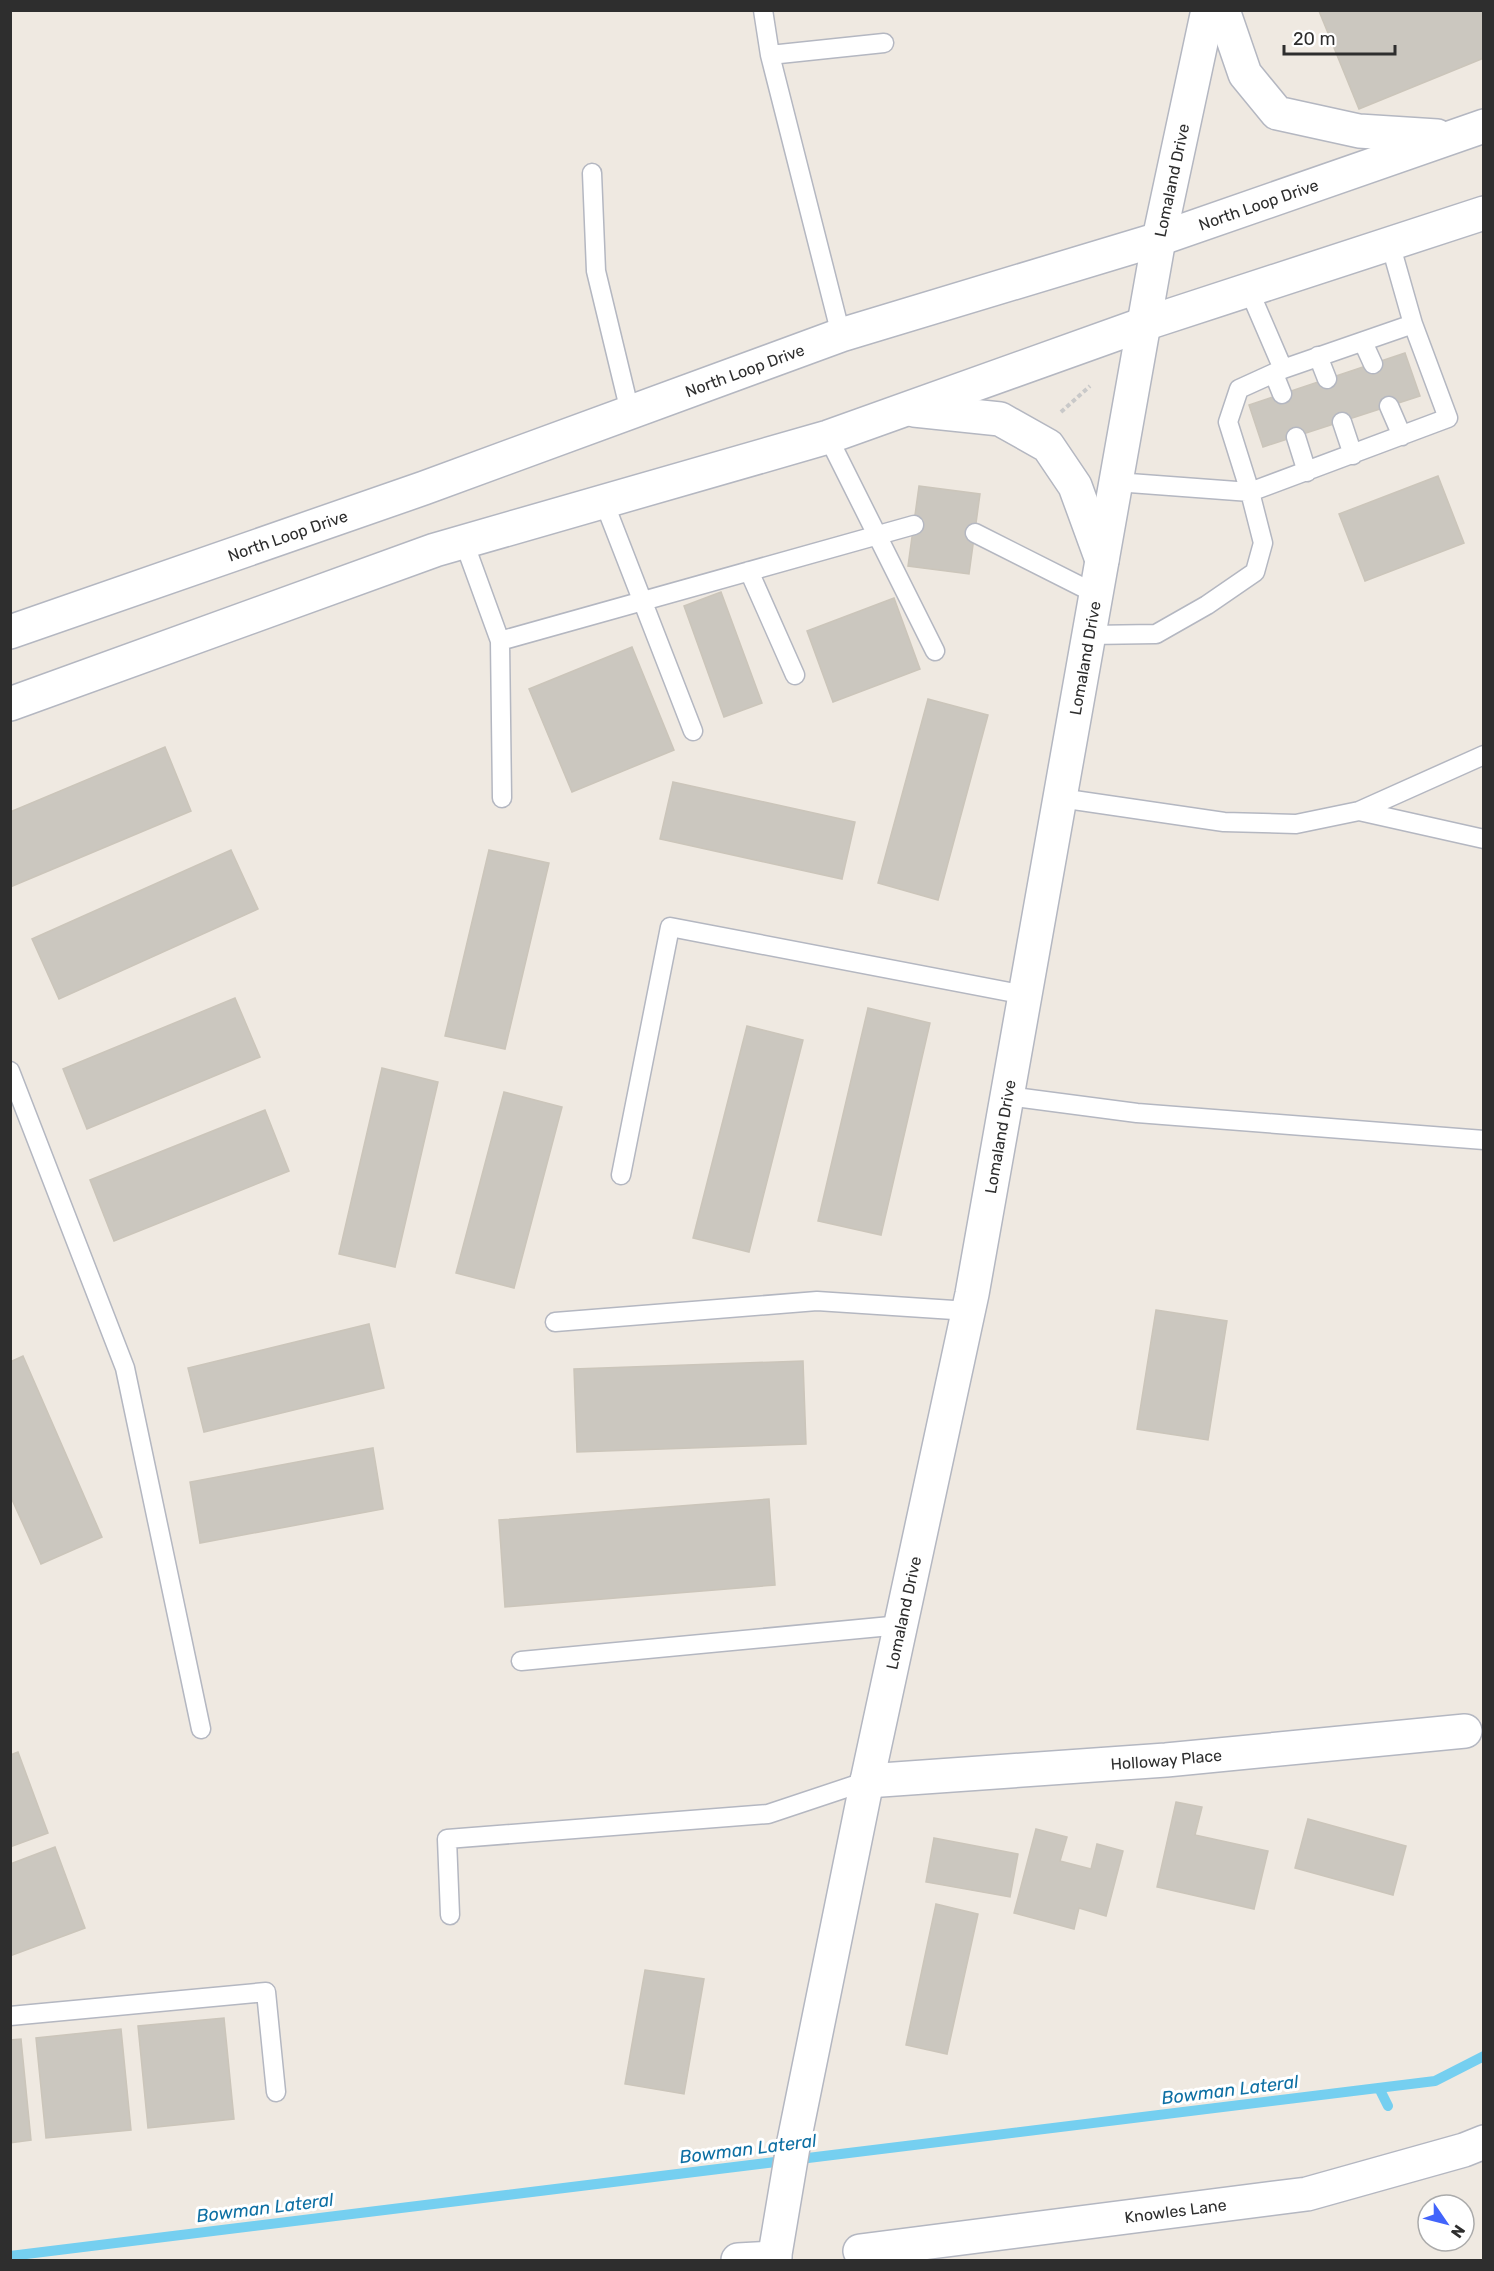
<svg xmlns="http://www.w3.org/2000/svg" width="1494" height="2271" font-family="Rubik,sans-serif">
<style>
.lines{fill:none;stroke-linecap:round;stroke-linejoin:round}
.stream{stroke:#75cff0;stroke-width:10}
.building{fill:#cbc7bf;stroke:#cbc5ba;stroke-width:1.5}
.service-casing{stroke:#b4b7c1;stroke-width:21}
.minor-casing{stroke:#b4b7c1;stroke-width:36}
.tertiary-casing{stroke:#b4b7c1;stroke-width:36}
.secondary-casing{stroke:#b4b7c1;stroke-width:36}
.path{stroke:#c9c9c9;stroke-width:4;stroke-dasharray:4.5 3;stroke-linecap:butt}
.service{stroke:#fff;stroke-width:18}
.minor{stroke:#fff;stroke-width:33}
.tertiary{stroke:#fff;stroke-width:33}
.secondary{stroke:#fff;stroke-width:33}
.labels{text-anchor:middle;stroke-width:6;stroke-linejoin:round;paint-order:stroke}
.street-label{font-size:16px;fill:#2e2e2e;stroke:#fff}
.water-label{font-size:18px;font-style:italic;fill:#0d6fa3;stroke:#fff}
</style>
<rect width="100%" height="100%" fill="#efe9e1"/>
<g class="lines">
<path class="stream" d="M1379 2088 1388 2106
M10 2256 1435 2081 1484 2056"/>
</g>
<path class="building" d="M1484 10V58L1359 109 1319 11Z
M1405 353 1420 396 1263 447 1249 405Z
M1438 476 1464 543 1365 581 1339 514Z
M919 486 980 494 969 574 908 566Z
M721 592 762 703 724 717 684 606Z
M894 598 920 669 833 702 807 631Z
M632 647 674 750 572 792 529 689Z
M928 699 988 715 938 900 878 883Z
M165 747 191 811 10 887V812Z
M673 782 855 822 842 879 660 839Z
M231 850 258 909 59 999 32 939Z
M489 850 549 863 505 1049 445 1036Z
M235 998 260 1057 87 1129 63 1069Z
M868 1008 930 1023 881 1235 818 1221Z
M747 1026 803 1040 749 1252 693 1238Z
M382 1068 438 1082 395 1267 339 1254Z
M504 1092 562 1107 514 1288 456 1273Z
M265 1110 289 1171 114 1241 90 1180Z
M1156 1310 1227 1321 1208 1440 1137 1429Z
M369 1324 384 1388 204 1432 188 1368Z
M23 1356 102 1537 41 1564 10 1495V1362Z
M803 1361 806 1444 577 1452 574 1369Z
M373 1448 383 1509 200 1543 190 1482Z
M769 1499 775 1585 505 1607 499 1520Z
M18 1752 48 1833 10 1847V1755Z
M1176 1802 1202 1807 1195 1835 1268 1851 1254 1909 1157 1887Z
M1308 1819 1406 1846 1393 1895 1295 1868Z
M1036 1829 1067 1837 1060 1861 1091 1869 1097 1844 1123 1851 1106 1916 1079 1908 1074 1929 1014 1913Z
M934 1838 1018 1854 1010 1897 926 1882Z
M55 1847 85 1928 10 1956V1864Z
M936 1904 978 1914 947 2054 906 2045Z
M645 1970 704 1979 684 2094 625 2084Z
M224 2018 234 2119 148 2128 138 2026Z
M121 2029 131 2130 46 2138 36 2038Z
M21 2039 31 2140 10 2143V2040Z"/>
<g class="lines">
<g class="service-casing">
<path id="service" d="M763 10 770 55
M592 173 596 271 630 412
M1390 243 1413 324
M1249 290 1283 369
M841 335 770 55 884 43
M1363 342 1373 364
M1318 356 1327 379
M1274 374 1282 394
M1389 406 1402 436
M1342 422 1353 455
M828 437 935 651
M1296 437 1307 472
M604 502 693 731
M975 533 1096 594
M464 542 500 641 914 525
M749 571 795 675
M1089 635 1156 634 1207 605 1255 572 1263 543 1250 492 1228 422 1239 389 1283 369 1413 324 1448 418 1250 492 1116 482
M500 641 502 798
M1060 798 1224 822 1296 824 1359 811 1484 755
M1359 811 1484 839
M10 1071 125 1368 201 1729
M1008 1096 1137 1113 1484 1140
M621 1175 670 927 1025 995
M555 1322 817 1301 969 1311
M521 1661 901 1625
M450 1915 447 1839 768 1814 867 1781
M10 2016 266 1992 276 2092"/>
</g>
<g class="minor-casing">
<g id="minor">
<path id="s1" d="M867 1781 1166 1760 1465 1731"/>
<path id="s2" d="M860 2251 1307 2194 1464 2150 1484 2142"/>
<path d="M738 2260 775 2258"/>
</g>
</g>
<g class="tertiary-casing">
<g id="tertiary">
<path id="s3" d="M1159 239 1208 10"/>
</g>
</g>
<g class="secondary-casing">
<g id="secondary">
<path d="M1223 10 1245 74 1277 113 1359 131 1437 136"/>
<path d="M914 410 1000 419 1048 446 1075 486 1102 560"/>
<path id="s4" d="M10 632 424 488 841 335 1159 239 1484 126"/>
<path d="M10 704 435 550 828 437 1144 324 1484 213"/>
<path id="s5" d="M774 2260 794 2141 867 1781 972 1294 1159 239"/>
</g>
</g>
<path class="path" d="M1061 412 1090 386"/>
<use href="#service" class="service"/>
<use href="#minor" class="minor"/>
<use href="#tertiary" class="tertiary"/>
<use href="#secondary" class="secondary"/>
</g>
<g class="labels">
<g class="street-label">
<text dy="6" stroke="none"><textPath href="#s3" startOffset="60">Lomaland Drive</textPath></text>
<text dy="6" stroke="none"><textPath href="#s4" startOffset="1320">North Loop Drive</textPath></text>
<text dy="6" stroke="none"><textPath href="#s4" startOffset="780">North Loop Drive</textPath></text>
<text dy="6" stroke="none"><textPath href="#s4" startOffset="294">North Loop Drive</textPath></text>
<text dy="6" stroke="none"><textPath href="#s5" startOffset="1632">Lomaland Drive</textPath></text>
<text dy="6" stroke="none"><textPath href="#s5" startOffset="1146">Lomaland Drive</textPath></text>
<text dy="6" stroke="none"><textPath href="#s5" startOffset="660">Lomaland Drive</textPath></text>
<text dy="6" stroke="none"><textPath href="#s1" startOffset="300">Holloway Place</textPath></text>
<text dy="6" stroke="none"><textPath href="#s2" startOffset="318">Knowles Lane</textPath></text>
</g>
<g class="water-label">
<text transform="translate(1230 2090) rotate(-7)" y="6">Bowman Lateral</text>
<text transform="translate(748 2149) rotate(-7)" y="6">Bowman Lateral</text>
<text transform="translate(265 2208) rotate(-7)" y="6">Bowman Lateral</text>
</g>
</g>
<rect width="1494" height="2271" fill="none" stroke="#2e2e2e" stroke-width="24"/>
<g transform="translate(1446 2223) rotate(125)"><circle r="28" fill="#ffffff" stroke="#ababab" stroke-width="1.5"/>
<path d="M0-4.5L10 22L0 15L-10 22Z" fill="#4264fb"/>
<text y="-9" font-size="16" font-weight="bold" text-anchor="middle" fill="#2e2e2e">N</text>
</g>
<path d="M1284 45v9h111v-9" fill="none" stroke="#2e2e2e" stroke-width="3"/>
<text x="1293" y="45" font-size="18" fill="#2e2e2e" stroke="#ffffff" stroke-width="4.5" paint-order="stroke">20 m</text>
</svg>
